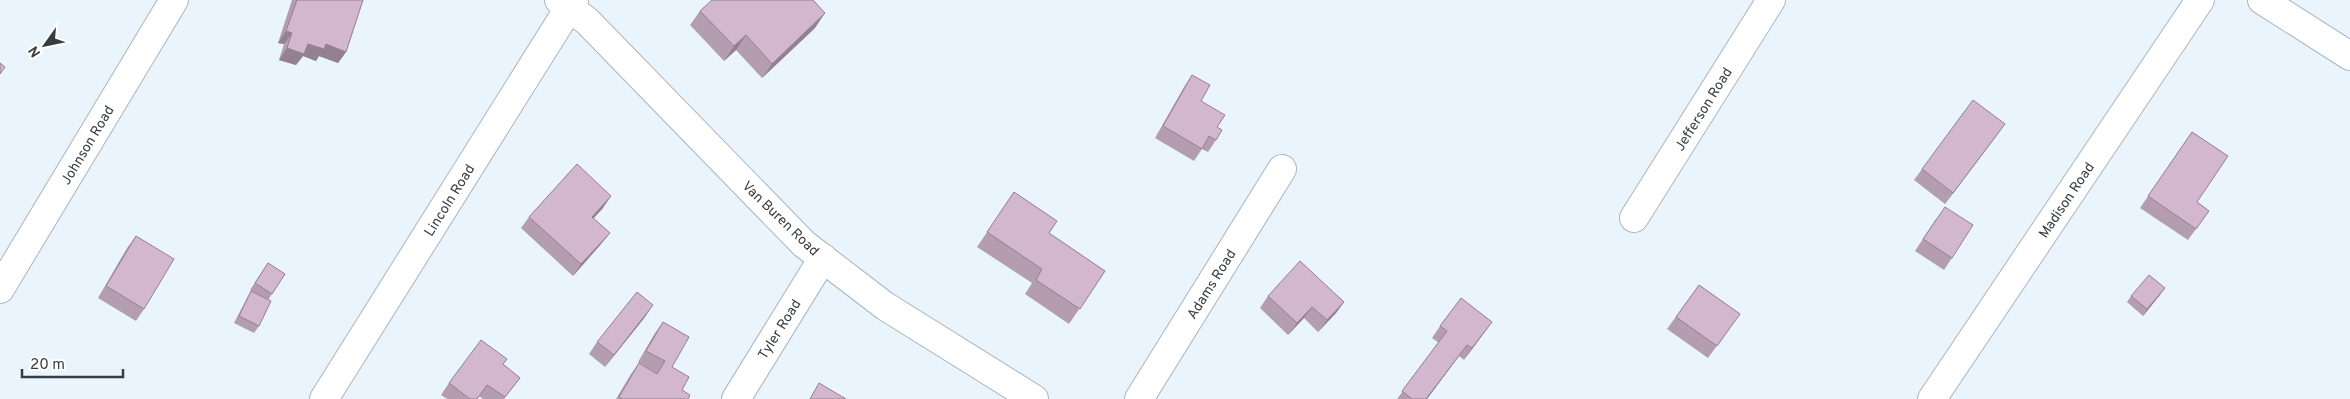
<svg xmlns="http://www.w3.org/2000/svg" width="2350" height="399" font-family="Overpass,sans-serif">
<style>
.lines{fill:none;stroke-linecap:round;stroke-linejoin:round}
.minor-casing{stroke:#abb5bd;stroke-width:30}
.minor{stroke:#fff;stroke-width:28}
.wall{fill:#b59db1}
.shaded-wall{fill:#938090}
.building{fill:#d2b7ce;stroke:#938090}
.labels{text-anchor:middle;stroke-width:5;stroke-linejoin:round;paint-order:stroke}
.street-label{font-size:14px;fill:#383d40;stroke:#fff}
</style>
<rect width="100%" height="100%" fill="#e9f4fd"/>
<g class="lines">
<g class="minor-casing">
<path id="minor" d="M559 0 587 21 804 244 885 306 1034 399
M2262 0 2350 56
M1634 218 1771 0
M0 289 174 0
M324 399 574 0
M736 399 823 258
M1139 399 1282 169
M1932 399 2200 0"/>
</g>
<use href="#minor" class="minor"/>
</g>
<path class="wall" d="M292 0H363L346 52 338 63 319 56 316 61 303 56 296 65 279 60 284 44 278 43Z
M700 11 815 28 762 78 736 50 724 61 690 25Z
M1192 75 1201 101 1217 127 1216 140 1208 152 1202 149 1194 161 1155 138 1184 87Z
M2192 132 2197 202 2209 211 2188 240 2140 208Z
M1997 135 1945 204 1914 180 1922 169Z
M1014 192 1049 233 1105 271 1069 324 1025 294 1032 283 977 247Z
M603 208 593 218 610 233 601 244 573 276 521 228 529 217Z
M1936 219 1952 258 1944 270 1915 251Z
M136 236 144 309 136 321 98 298 127 248Z
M268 263 285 274 268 300 259 326 254 333 234 323 247 298 251 291 255 293 250 290Z
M1699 285 1740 314 1708 358 1667 329Z
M2165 288 2143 316 2127 302 2131 296Z
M1268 296 1344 302 1336 313 1318 332 1304 318 1288 335 1260 308Z
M645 317 605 367 589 354 597 342Z
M663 322 672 367 682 390 688 399H616L631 374 639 363 657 373 638 362 655 333Z
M1492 322 1464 360 1459 356 1427 399H1397L1439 343 1432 338 1440 326Z
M503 365 520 378 504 399H483L479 396 477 399H447L441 395 449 383Z"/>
<path class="shaded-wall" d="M825 13 815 28 762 78 772 64Z
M286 31 292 33 284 44 278 43Z
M746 35 736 50 724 61 734 46Z
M308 44H326L346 52 338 63 319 56 316 61 303 56 296 65 279 60 287 48Z
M2005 124 1997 135 1945 204 1953 193Z
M611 196 603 208 584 229 592 217Z
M610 233 601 244 573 276 581 264Z
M2165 288 2160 295 2143 316 2147 309Z
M1344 302 1336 313 1318 332 1327 320Z
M653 305 645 317 605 367 614 355Z
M1312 307 1304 318 1288 335 1297 323Z
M1492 322 1484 333 1464 360 1472 348Z
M1467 345 1427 399H1426Z"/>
<path class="building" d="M297 0H363L346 52 326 44 324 49 308 44 304 54 287 48 292 33 286 31Z
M712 0H813L825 13 772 64 746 35 734 46 700 11Z
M0 63 5 67 0 74Z
M1192 75 1210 85 1201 101 1225 115 1217 127 1222 130 1216 140 1209 136 1202 149 1163 126Z
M1973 100 2005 124 1953 193 1922 169Z
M2192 132 2228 156 2197 202 2209 211 2196 229 2148 196Z
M577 164 611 196 592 217 610 233 581 264 529 217Z
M1014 192 1057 221 1049 233 1105 271 1080 309 1036 280 1042 269 987 232Z
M1945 207 1973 225 1952 258 1923 239Z
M136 236 174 259 144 309 106 286Z
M1300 261 1344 302 1327 320 1312 307 1297 323 1268 296Z
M268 263 285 274 272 294 255 283Z
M2149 275 2165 288 2147 309 2131 296Z
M1699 285 1740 314 1717 346 1676 317Z
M251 291 271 301 259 326 239 316Z
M637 292 653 305 614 355 597 342Z
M1461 298 1492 322 1472 348 1467 345 1426 399H1412L1402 391 1447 331 1440 326Z
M663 322 689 337 672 367 689 377 682 390 690 395 688 399H622L619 397 639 363 657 374 665 361 646 351Z
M481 340 507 359 503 364 520 378 505 397 487 385 477 399H470L449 383Z
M819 383 846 399H810Z"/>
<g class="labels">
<g class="street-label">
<text transform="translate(1703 109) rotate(-58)" y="5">Jefferson Road</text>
<text transform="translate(87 145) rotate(-59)" y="5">Johnson Road</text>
<text transform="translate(449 200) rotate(-58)" y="5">Lincoln Road</text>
<text transform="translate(2066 200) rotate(-56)" y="5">Madison Road</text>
<text transform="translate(781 218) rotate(44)" y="5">Van Buren Road</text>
<text transform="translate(1211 284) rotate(-58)" y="5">Adams Road</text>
<text transform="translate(779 329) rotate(-58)" y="5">Tyler Road</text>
</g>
</g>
<g transform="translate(45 45) rotate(237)" stroke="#ffffff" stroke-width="4" paint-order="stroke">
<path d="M0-4L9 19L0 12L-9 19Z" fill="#383d40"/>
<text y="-8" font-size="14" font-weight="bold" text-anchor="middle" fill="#383d40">N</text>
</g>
<path d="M22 369v8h101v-8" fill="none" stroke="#383d40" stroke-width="2.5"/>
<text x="30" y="369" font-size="15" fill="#383d40" stroke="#ffffff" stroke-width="4" paint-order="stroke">20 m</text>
</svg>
